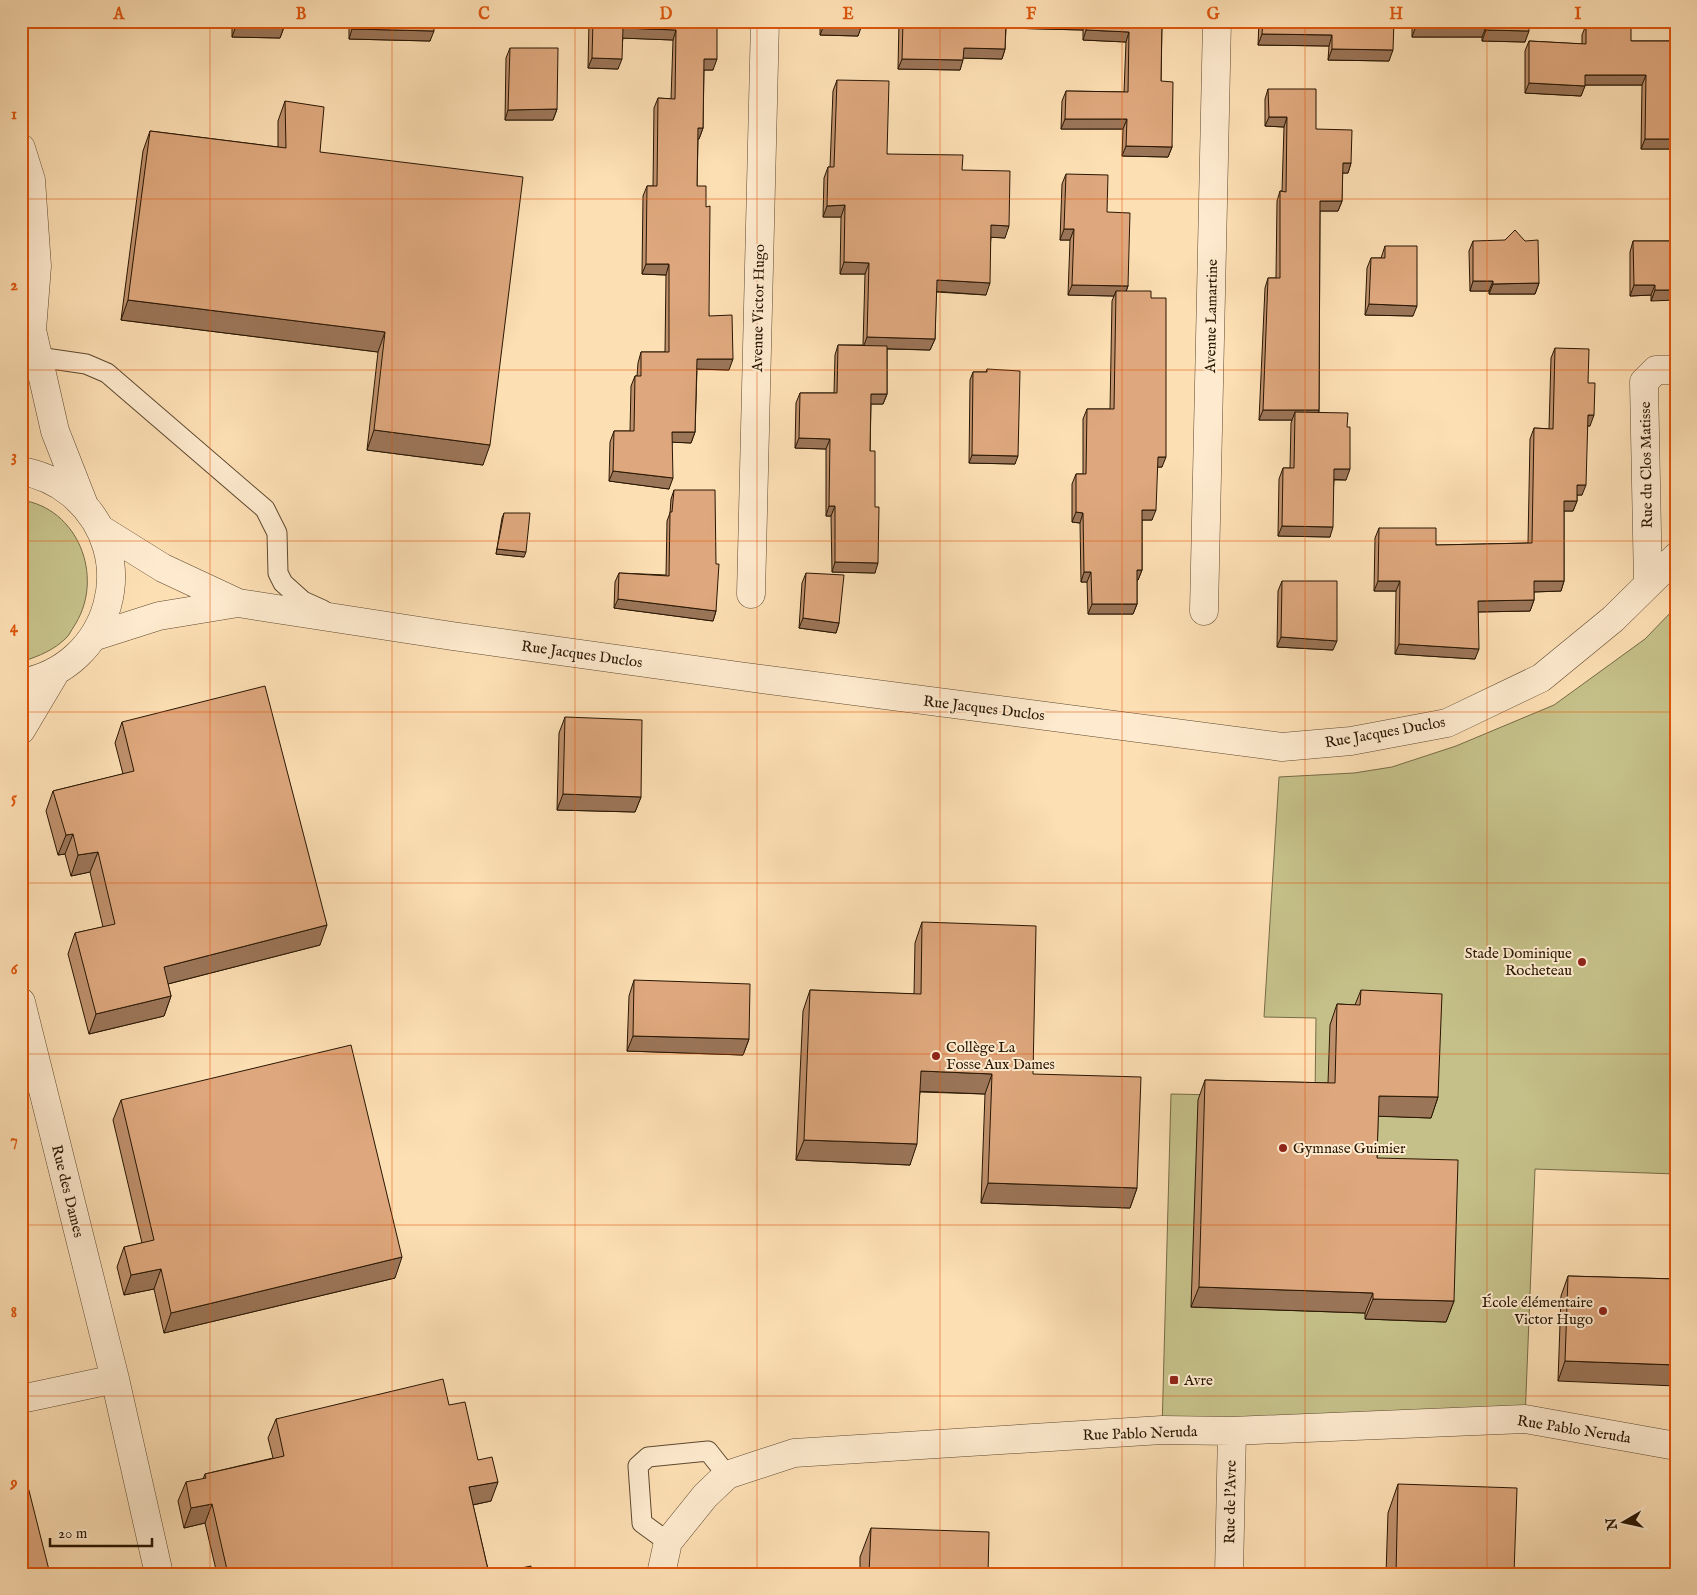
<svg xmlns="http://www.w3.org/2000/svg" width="1697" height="1595" font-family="'IM FELL English',serif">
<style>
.green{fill:#c5c089;stroke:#766b46}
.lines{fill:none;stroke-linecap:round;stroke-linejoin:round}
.lane-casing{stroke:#5d482e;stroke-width:21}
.street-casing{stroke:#5d482e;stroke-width:29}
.lane{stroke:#feeace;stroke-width:19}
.street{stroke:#feeace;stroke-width:28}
.wall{fill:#bf906c;stroke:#281602}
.shaded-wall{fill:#9b7558;stroke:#281602}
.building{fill:#dea77d;stroke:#281602}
.grid{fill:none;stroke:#de560c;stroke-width:1;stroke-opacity:0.55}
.poi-dot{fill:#8f2418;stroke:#feeace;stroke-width:2}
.labels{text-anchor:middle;stroke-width:4;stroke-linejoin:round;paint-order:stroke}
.street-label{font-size:15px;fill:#281602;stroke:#feeace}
.poi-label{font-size:15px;fill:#281602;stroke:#feeace;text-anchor:start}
.neatline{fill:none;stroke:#de560c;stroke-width:2}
.grid-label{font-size:16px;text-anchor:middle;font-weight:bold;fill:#de560c}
</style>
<rect width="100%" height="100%" fill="#fddfb4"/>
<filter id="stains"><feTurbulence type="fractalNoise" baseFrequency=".004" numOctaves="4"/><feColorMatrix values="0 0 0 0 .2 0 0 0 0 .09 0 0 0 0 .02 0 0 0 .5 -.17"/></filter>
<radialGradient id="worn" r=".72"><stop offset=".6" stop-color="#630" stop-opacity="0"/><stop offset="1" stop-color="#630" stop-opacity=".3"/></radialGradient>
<path class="green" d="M21 500C78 508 104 576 76 623 73 627 71 632 68 636 55 650 39 656 21 662Z
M1676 607V1174L1535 1169 1525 1419 1162 1430 1171 1094 1315 1097 1316 1018 1264 1017 1279 777 1354 773 1392 767 1456 746 1554 705 1645 639Z"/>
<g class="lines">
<g class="lane-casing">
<path id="lane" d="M38 357 86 364 107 373 265 509 277 533 278 573 283 583 303 601 323 610
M668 1542 642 1523 638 1466 648 1457 708 1451 727 1475"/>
</g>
<g class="street-casing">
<path id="street" d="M21 148 31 180 37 266 32 330 55 431 84 505
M21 471C40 474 57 482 72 494 143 554 112 667 21 683
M102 530 163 568 238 603 452 636 739 676 1282 747 1351 741 1447 723 1541 678 1613 619 1676 557
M1648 584 1644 382 1656 370H1676
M751 594 765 21
M1204 611 1217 21
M93 637 159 616 238 603
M21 730 55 673
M21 1002 115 1379 159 1574
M21 1399 115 1379
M661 1574 668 1542 705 1496 727 1475 794 1453 1162 1430 1232 1431 1525 1419 1676 1446
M1229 1574 1232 1431"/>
</g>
<use href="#lane" class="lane"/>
<use href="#street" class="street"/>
</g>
<path class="wall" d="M232 21H284V27L280 38 232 37Z
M349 21H434L430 41 349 39Z
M589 21H717L713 70H704L703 128 699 139H698L697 186 709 316 729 370 697 369 695 432 691 443 672 442 669 489 609 481 610 442 614 431H630L631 386 635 376H637L638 363 641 352H665L666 275 642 274 643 196 647 186H653L654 108 658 98 671 99 673 40 623 38 618 69 588 68Z
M820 21H862L858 36 820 35Z
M899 21H1162L1161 81 1172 147 1168 157 1122 156 1123 129H1061L1062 101 1066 91 1124 92 1126 42 1083 40V30L1006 28 1005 49 1002 59 963 58 960 70 898 69Z
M1259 21H1394L1389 61 1328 60 1329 46 1258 45Z
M1412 21H1529L1525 42 1482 41V37H1412Z
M1586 25 1631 41H1676V149H1641L1642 85H1585L1581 96 1525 93V51L1529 41 1582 44V35Z
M510 48 557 109 553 120H505L506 58Z
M837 80 887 154 962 170 1005 238 991 237 986 295 936 292 935 339 930 350 887 349V394L883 404H871L870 451 875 573 832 572 831 516H826V449L795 448 796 403 800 393H834L835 355 838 345H863L865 274H840L841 217H823L824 178 828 167H830L833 91Z
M1268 89 1316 129 1351 163 1348 173H1342V201L1338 211H1320L1319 410V413L1346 480H1334L1330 537 1278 536 1279 479 1283 468H1290L1291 423 1292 420H1259L1265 288 1268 278H1276L1277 201 1280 191H1282L1284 127 1265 126V99Z
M285 101 320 152 483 465 367 450 378 352 121 320 143 151 150 131 278 147V121Z
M1066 174 1107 212 1128 286 1126 291 1151 298 1162 467H1157L1152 520H1142V570L1138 580H1137V604L1133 614H1088L1087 582H1081L1080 523 1072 522V484L1076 474H1083V419L1087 409H1110L1112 301 1114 296 1068 295 1070 240H1060L1062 184Z
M1473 241 1539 283 1535 294H1489V291H1470L1469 251Z
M1633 241H1676L1651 301V295L1630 296V252Z
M1385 246 1413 316 1365 315 1367 268 1371 258H1381Z
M1555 348 1588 383 1590 426H1587L1582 495H1577V501L1573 511H1564V581L1561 591 1534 592V600L1530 611 1478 612 1475 659 1395 654 1396 591H1374L1375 538 1379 528 1436 545 1528 543 1530 439 1534 428 1549 429 1551 358Z
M987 369 1015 464 969 463 970 380 973 372H986Z
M674 490 716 611 713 621 614 608 615 582 619 573 666 575 667 521 670 513 671 499Z
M504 513 524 557 496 554 502 518Z
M806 573 839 623 836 633 799 628 802 583Z
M1282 581 1333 650 1277 647 1278 591Z
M565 717 641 797 635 812 557 810 559 733Z
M122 722 320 945 168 984 171 996 164 1016 89 1034 68 954 75 933 103 927 90 872 71 876 65 854 58 855 46 811 53 791 123 774 115 743Z
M922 922 1033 1074 1137 1188 1130 1208 981 1203 985 1094 920 1092 910 1165 796 1160 803 1011 810 990 914 994 915 943Z
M634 980 749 1039 743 1055 627 1051 629 996Z
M1361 990 1438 1097 1431 1118 1378 1116 1377 1158 1454 1301 1446 1322 1365 1319V1313L1191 1307 1198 1100 1205 1080 1328 1083 1330 1025 1337 1004 1355 1005Z
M121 1100 395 1278 164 1333 154 1289 124 1295 117 1267 124 1247 142 1243 113 1120Z
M1568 1276 1676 1279 1558 1381 1561 1296Z
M449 1405 478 1460 491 1501 473 1505 489 1574H217L205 1523 184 1528 178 1501 186 1482 203 1479 205 1474 273 1458 268 1438 276 1419Z
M1398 1484 1514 1574H1386L1388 1513Z
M871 1528 988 1574H860V1557Z"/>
<path class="shaded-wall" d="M1005 21H1086L1083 30 1003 28Z
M824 25H862L858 36 820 35Z
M236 26 284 27 280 38 232 37Z
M1416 26 1486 27 1482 37H1412Z
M623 28 676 30 673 40 619 38Z
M352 29 434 31 430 41 349 39Z
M1086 30 1129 32 1126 42 1083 40Z
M1486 30 1529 31 1525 42 1482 41Z
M1262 34 1332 35 1329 46 1258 45Z
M964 48 1005 49 1002 59 960 58Z
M1332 49 1393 50 1389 61 1328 60Z
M592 58 622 59 618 69 588 68Z
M704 59H717L713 70H700Z
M902 59 963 60 960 70 898 69Z
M1585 75H1646L1642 85H1581Z
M1529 83 1585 86 1581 96 1525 93Z
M557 109 553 120H505L508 110Z
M1269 117H1287L1284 127 1265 126Z
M1065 119H1127L1123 129H1061Z
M698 128H703L699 139H694Z
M1645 139H1676V149H1641Z
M1126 146 1172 147 1168 157 1122 156Z
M1343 163H1351L1348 173H1339Z
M1320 201H1342L1338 211H1317Z
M845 205 841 217H823L827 206Z
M991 225 1009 226 1005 238 987 237Z
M1064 229H1074L1070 240H1060Z
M844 262 869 263 865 274H840Z
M646 264H669L666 275 642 274Z
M937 280 990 283 986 295 932 291Z
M1473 281H1493L1489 291H1470Z
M1539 283 1535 294H1489L1493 284Z
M1072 285 1128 286 1124 297 1116 291 1114 296 1068 295Z
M1634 285H1655L1651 295 1630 296Z
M1655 290H1676V300L1651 301Z
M128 300 385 332 378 352 121 320Z
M1369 304 1417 306 1413 316 1365 315Z
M867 337 935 339 930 350 863 348Z
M697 359H733L729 370 694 369Z
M871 394H887L883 404H868Z
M1263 410H1319L1316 420 1295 412 1292 420H1259Z
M1588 415H1594L1590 426H1584Z
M374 430 490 445 483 465 367 450Z
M672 432H695L691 443 669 442Z
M799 438 830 439 826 449 795 448Z
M972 455 1018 456 1015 464 969 463Z
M1158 457H1166L1162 467H1154Z
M1334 469H1350L1346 480 1330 479Z
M613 471 673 478 669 489 609 481Z
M1577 485H1586L1582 495H1573Z
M1564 501H1577L1573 511H1560Z
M829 506H835L831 516H826Z
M1142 510H1156L1152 520H1138Z
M1076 512 1083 513 1080 523 1072 522Z
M1282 526 1333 527 1330 537 1278 536Z
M497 549 526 552 524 557 496 554Z
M835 562 878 563 875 573 832 572Z
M1137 570H1142L1138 580H1133Z
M1084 572H1091L1087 582H1081Z
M1378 581H1400L1396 591H1374Z
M1534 581H1564L1561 591 1531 592Z
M618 599 716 611 713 621 614 608Z
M1534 600 1530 611 1474 612 1478 601Z
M1092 604H1137L1133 614H1088Z
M803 618 839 623 836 633 799 628Z
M1281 637 1337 641 1333 650 1277 647Z
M1399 644 1479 649 1475 659 1395 654Z
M563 794 641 797 635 812 557 810Z
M73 834 65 854 58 855 66 835Z
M98 852 90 872 71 876 78 855Z
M327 925 320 945 156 987 164 967Z
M171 996 164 1016 89 1034 96 1014Z
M633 1036 749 1039 743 1055 627 1051Z
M921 1071 992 1074 985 1094 913 1091Z
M1379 1096 1438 1097 1431 1118 1371 1116Z
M804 1140 917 1144 910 1165 796 1160Z
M988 1183 1137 1188 1130 1208 981 1203Z
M26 1250 21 1262V1251Z
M402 1257 395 1278 164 1333 171 1313Z
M161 1269 154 1289 124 1295 131 1275Z
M1199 1287 1373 1293 1365 1313 1191 1307Z
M1373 1299 1454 1301 1446 1322 1365 1319Z
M1565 1361 1676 1365V1386L1558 1381Z
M498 1482 491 1501 462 1507 469 1487Z
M212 1504 205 1523 184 1528 191 1508Z"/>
<path class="building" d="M236 21H284V27L236 26Z
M353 21H434V31L352 29Z
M593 21H717V59H704L703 128H698L697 186H706V207L710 206 709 316 732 315 733 359H697L695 432H672L673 478 613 471 614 431H634L635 376H641V352H669V264H646L647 186H657L658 98 675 99 676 30 623 28 622 59 592 58Z
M824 21H862V25H824Z
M903 21H1006L1005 49 964 48 963 60 902 59Z
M1087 21H1162L1161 81 1173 82 1172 147 1126 146 1127 119H1065L1066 91 1128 92 1129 32 1086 30Z
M1263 21H1394L1393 50 1332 49V35L1262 34Z
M1416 21H1529V31L1486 30V27L1416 26Z
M1586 25 1631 26V41H1676V139H1645L1646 75H1585V86L1529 83V41L1586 44Z
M510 48H558L557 109 508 110Z
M837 80 889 81 887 154 963 155 962 170 1010 171 1009 226 991 225 990 283 937 280 935 339 867 337 869 263 844 262 845 205 827 206 828 167H834Z
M1268 89H1316V129L1352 130 1351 163H1343L1342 201H1320L1319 410H1263L1268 278H1280V191L1286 192 1287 117H1269Z
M285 101 324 107 320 152 523 177 490 445 374 430 385 332 128 300 150 131 286 148Z
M1066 174 1108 175 1107 212 1130 213 1128 286 1072 285 1074 229H1064Z
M1515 230 1525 241 1538 240 1539 283 1493 284V281H1473V241L1505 240Z
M1633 241H1676V290H1655V285H1634Z
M1385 246H1417V306L1369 304 1371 258H1385Z
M1116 291H1151V298H1166V457H1158L1156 510H1142V570H1137V604H1092L1091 572H1084L1083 513 1076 512V474H1086L1087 409H1114Z
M838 345 887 346V394H871L870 451H875V507H879L878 563 835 562V506H829L830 439 799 438 800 393H837Z
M1555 348 1589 349 1588 383H1595L1594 415H1588L1586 485H1577V501H1564V581H1534V600L1478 601 1479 649 1399 644 1400 581H1378L1379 528H1436V545L1532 543 1534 428 1553 429Z
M987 369 1020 371 1018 456 972 455 973 372H987Z
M1295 412 1348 413 1347 427H1350V469H1334L1333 527 1282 526 1283 468H1294Z
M674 490H715L716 564H719L716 611 618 599 619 573 669 576 670 512H672Z
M504 513H530L526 552 497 549Z
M806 573 844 575 839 623 803 618Z
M1282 581H1337V641L1281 637Z
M265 686 327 925 164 967 171 996 96 1014 75 933 115 924 98 852 78 855 73 834 66 835 53 791 134 771 122 722Z
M565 717 642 720 641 797 563 794Z
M922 922 1036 926 1033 1074 1141 1077 1137 1188 988 1183 992 1074 921 1071 917 1144 804 1140 810 990 921 994Z
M634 980 750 984 749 1039 633 1036Z
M1361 990 1442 994 1438 1097 1379 1096 1377 1158 1458 1160 1454 1301 1373 1299V1293L1199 1287 1205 1080 1335 1083 1337 1004 1360 1005Z
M351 1045 402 1257 171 1313 161 1269 131 1275 124 1247 154 1240 121 1100Z
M21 1231 26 1250 21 1251Z
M1568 1276 1676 1279V1365L1565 1361Z
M443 1379 449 1405 465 1402 478 1460 492 1457 498 1482 469 1487 489 1574H228L212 1504 191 1508 186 1482 206 1478 205 1474 284 1456 276 1419Z
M21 1459 50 1574H21Z
M1398 1484 1517 1488 1514 1574H1396Z
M871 1528 989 1532 988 1574H869Z
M531 1566 532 1574H493Z"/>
<path class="grid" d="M210 21V1574M392 21V1574M575 21V1574M757 21V1574M940 21V1574M1122 21V1574M1305 21V1574M1487 21V1574M21 199H1676M21 370H1676M21 541H1676M21 712H1676M21 883H1676M21 1054H1676M21 1225H1676M21 1396H1676"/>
<g class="poi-dot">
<circle cx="1582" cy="962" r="5"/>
<circle cx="936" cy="1056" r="5"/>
<circle cx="1283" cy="1148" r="5"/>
<circle cx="1603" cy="1311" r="5"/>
<rect x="1169" y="1375" width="10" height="10" rx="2.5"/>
</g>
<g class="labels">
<g class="street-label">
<text transform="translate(758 308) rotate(-89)" y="5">Avenue Victor Hugo</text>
<text transform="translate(1211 316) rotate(-89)" y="5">Avenue Lamartine</text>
<text transform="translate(1646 465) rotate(-91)" y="5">Rue du Clos Matisse</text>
<text transform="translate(582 654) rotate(8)" y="5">Rue Jacques Duclos</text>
<text transform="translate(984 708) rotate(7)" y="5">Rue Jacques Duclos</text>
<text transform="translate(1385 732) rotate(-10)" y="5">Rue Jacques Duclos</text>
<text transform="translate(68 1191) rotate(76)" y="5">Rue des Dames</text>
<text transform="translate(1574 1429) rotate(9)" y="5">Rue Pablo Neruda</text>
<text transform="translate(1140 1433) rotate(-2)" y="5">Rue Pablo Neruda</text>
<text transform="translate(1230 1502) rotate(-89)" y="5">Rue de l'Avre</text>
</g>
<g class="poi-label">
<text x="1572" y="958" text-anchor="end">Stade Dominique<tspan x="1572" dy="17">Rocheteau</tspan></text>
<text x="946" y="1052">Collège La<tspan x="946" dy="17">Fosse Aux Dames</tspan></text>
<text x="1293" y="1153">Gymnase Guimier</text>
<text x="1593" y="1307" text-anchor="end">École élémentaire<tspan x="1593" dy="17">Victor Hugo</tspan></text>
<text x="1184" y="1385">Avre</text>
</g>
</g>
<rect width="1697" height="1595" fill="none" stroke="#fddfb4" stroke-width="55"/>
<g transform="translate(1624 1522) rotate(261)" stroke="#feeace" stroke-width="4" paint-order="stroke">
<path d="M0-4L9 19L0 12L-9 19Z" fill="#281602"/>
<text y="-8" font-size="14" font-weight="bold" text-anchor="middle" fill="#281602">N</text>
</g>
<path d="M50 1538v8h102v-8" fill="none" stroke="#281602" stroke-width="2.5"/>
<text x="58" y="1538" font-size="15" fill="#281602" stroke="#feeace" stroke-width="4" paint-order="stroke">20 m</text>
<rect x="28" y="28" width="1642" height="1540" class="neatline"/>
<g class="grid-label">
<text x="119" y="19">A</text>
<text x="301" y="19">B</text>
<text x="484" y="19">C</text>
<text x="666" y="19">D</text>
<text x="848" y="19">E</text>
<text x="1031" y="19">F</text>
<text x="1213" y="19">G</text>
<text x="1396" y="19">H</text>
<text x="1578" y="19">I</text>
<text x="14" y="119">1</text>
<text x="14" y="290">2</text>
<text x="14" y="461">3</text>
<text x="14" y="632">4</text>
<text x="14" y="803">5</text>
<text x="14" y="974">6</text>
<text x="14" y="1145">7</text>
<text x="14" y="1317">8</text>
<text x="14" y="1488">9</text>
</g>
<rect width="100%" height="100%" filter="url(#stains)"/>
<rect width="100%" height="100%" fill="url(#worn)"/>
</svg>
